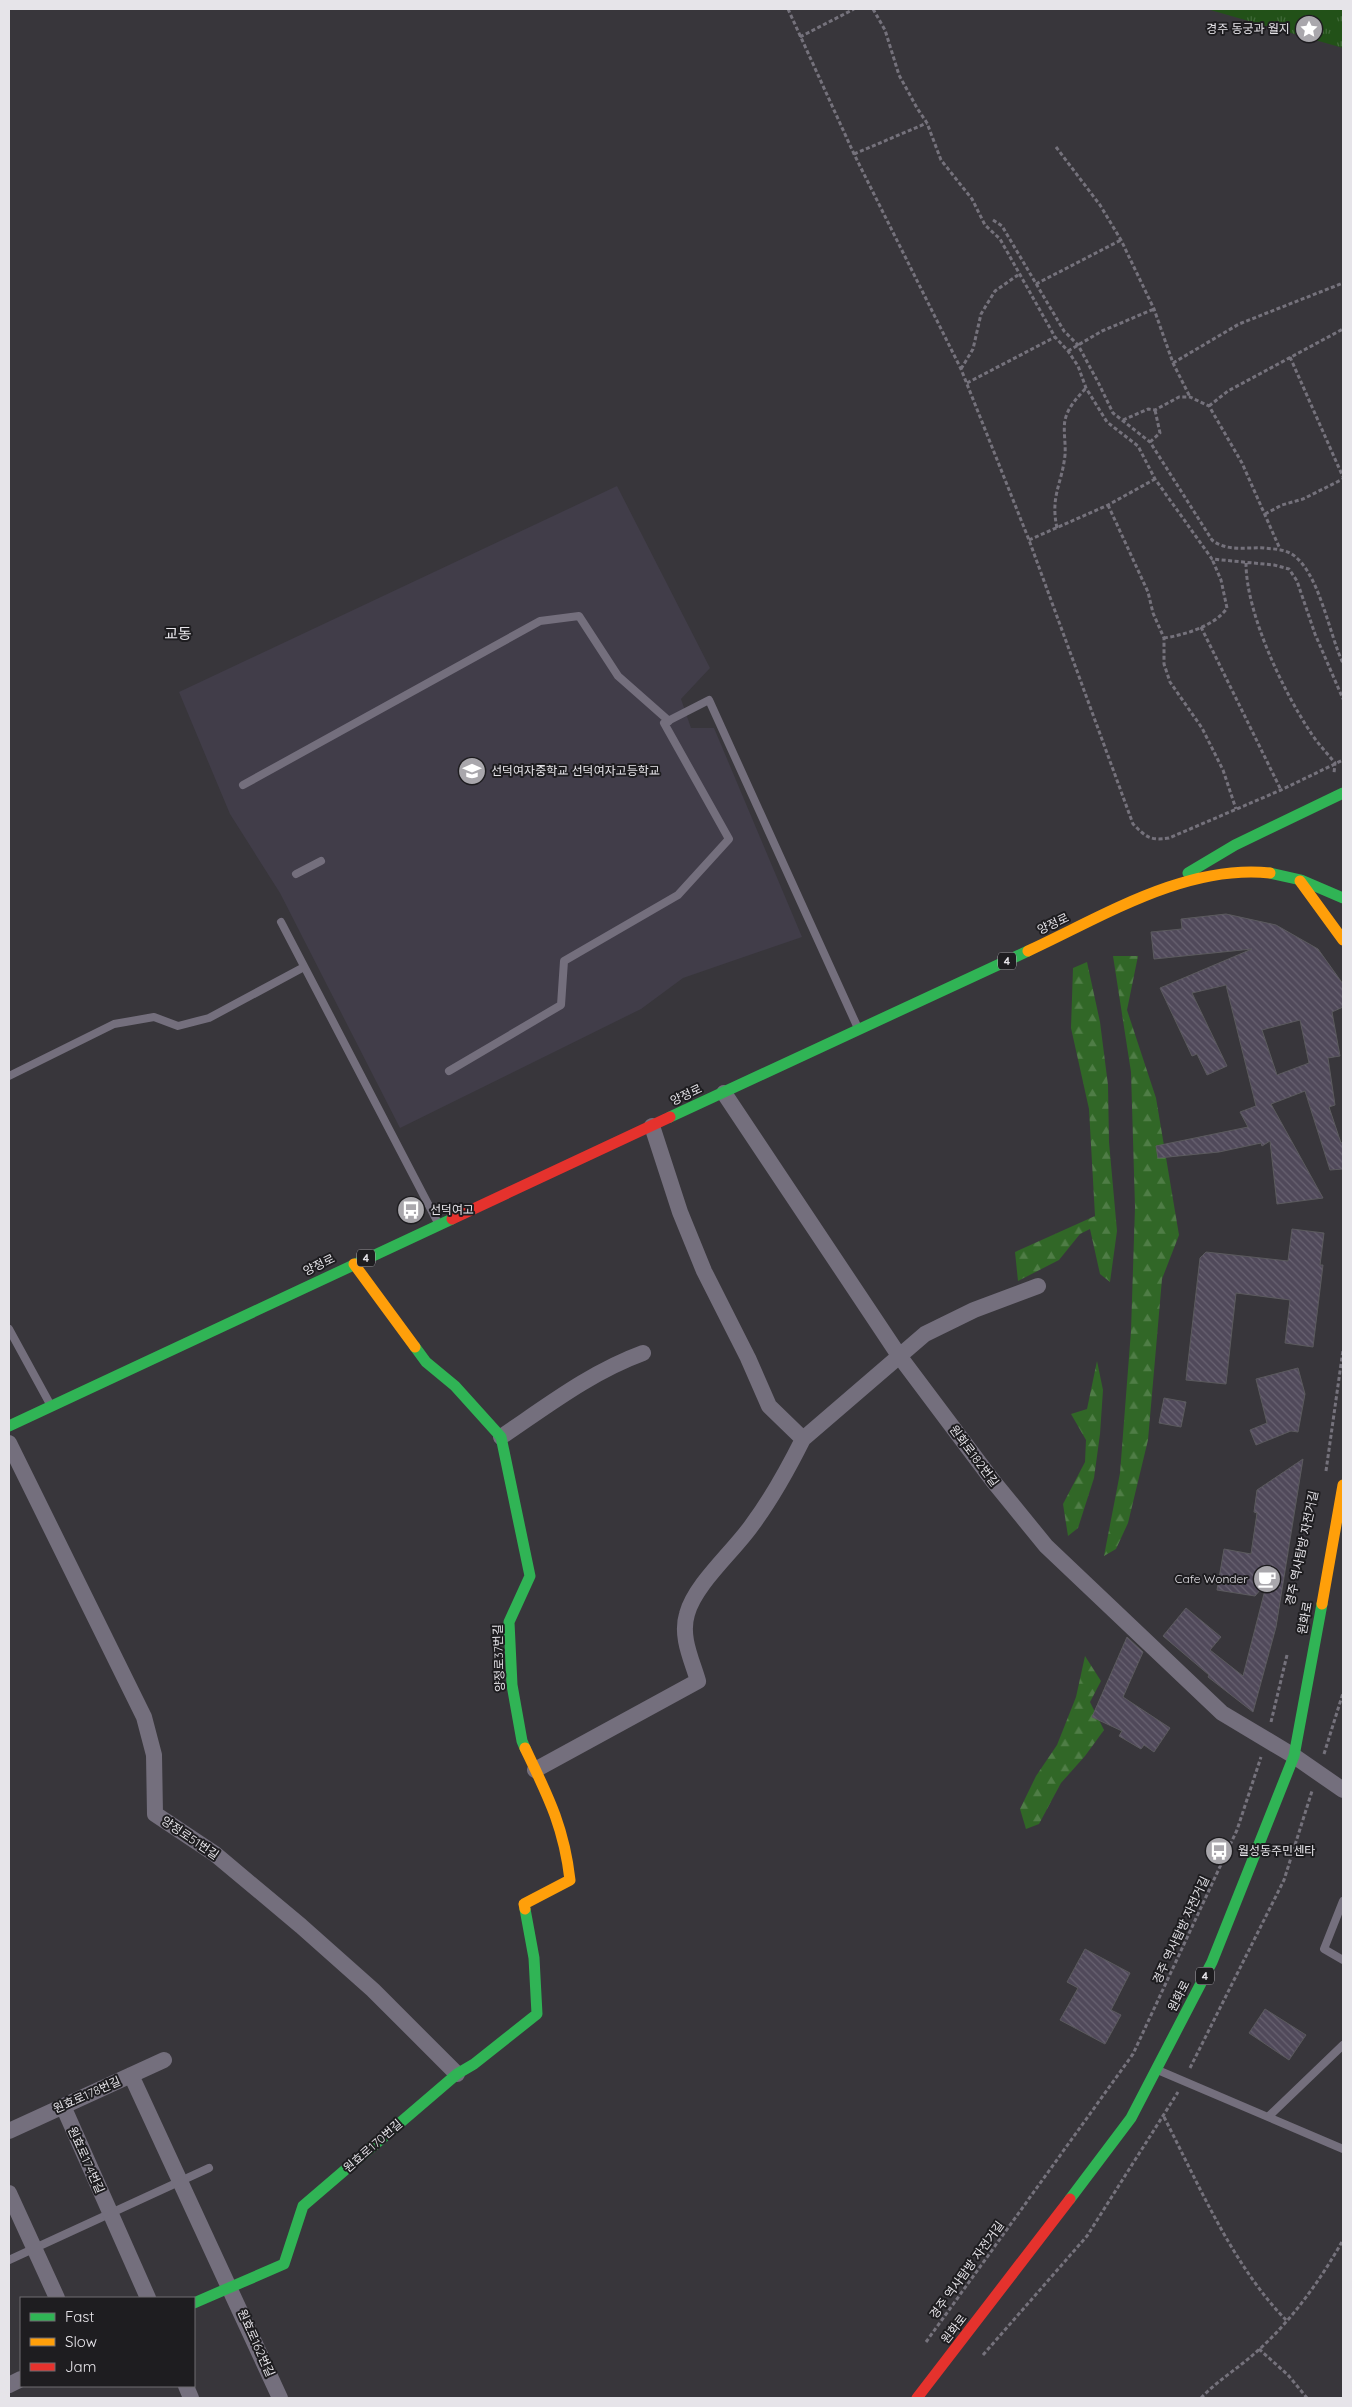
<svg xmlns="http://www.w3.org/2000/svg" width="1352" height="2407" font-family="Quicksand,'Noto Sans KR',sans-serif">
<style>
.built{fill:#413d49}
.forest{fill:url(#forest-firs)}
.park{fill:url(#park-tufts)}
.building{fill:url(#building-back-hatch);stroke:#5b5a5e;fill-rule:evenodd}
.lines{fill:none;stroke-linecap:round;stroke-linejoin:round}
.path{stroke:#75727c;stroke-width:3;stroke-dasharray:4 2.5;stroke-linecap:butt}
.lane{stroke:#746f7d;stroke-width:8}
.street{stroke:#746f7d;stroke-width:16}
.fast{stroke:#30b455;stroke-width:11}
.slow{stroke:#ff9f0a;stroke-width:11}
.jam{stroke:#e5322d;stroke-width:11}
.labels{text-anchor:middle;stroke-width:4;stroke-linejoin:round;paint-order:stroke}
.shield{fill:#1e1d20;stroke:#aaa8ad;stroke-width:1}
.shield-label{font-size:11px;font-weight:bold;fill:#e6e4e9}
.poi-label{font-size:12px;fill:#e6e4e9;stroke:#1e1d20;text-anchor:start}
.street-label{font-size:12px;fill:#e6e4e9;stroke:#1e1d20}
.quarter-label{font-size:15px;fill:#e6e4e9;stroke:#1e1d20}
</style>
<defs>
<pattern id="forest-firs" width="22" height="20" patternUnits="userSpaceOnUse" patternTransform="scale(1.25)"><rect width="22" height="20" fill="#316727"/><path d="M5 1l3.5 6h-7zM16 11l3.5 6h-7z" fill="#4f7d46"/></pattern>
<pattern id="park-tufts" width="24" height="20" patternUnits="userSpaceOnUse" patternTransform="scale(1.25)"><rect width="24" height="20" fill="#225118"/><path d="M3 7l-1-3M5 7V3M7 7l1-3M15 17l-1-3M17 17v-4M19 17l1-3" fill="none" stroke="#426a3a"/></pattern>
<pattern id="building-back-hatch" width="6" height="6" patternUnits="userSpaceOnUse" patternTransform="scale(1.25)"><rect width="6" height="6" fill="#50495a"/><path d="M-1 5l2 2M0 0l6 6M5-1l2 2" fill="none" stroke="#696372"/></pattern>
</defs>
<rect width="100%" height="100%" fill="#38363b"/>
<path class="built" d="M617 486 710 668 681 699 691 728H714L802 937 683 978 641 1009 400 1128 280 893 230 814 179 692Z"/>
<path class="forest" d="M1113 956H1138L1127 1010 1156 1098 1179 1235 1162 1279 1148 1440 1128 1523 1116 1549 1104 1556 1120 1473 1131 1331 1135 1207 1131 1072Z
M1087 962 1100 1022 1108 1085 1109 1142 1117 1231 1110 1282 1100 1274 1090 1229 1080 1234 1059 1260 1018 1281 1015 1252 1095 1216 1089 1109 1071 1028 1073 968Z
M1097 1361 1103 1390 1100 1434 1094 1478 1078 1528 1068 1536 1063 1504 1085 1462 1086 1440 1071 1414 1087 1409Z
M1085 1656 1101 1681 1090 1702 1104 1730 1085 1756 1061 1783 1039 1824 1026 1829 1020 1809 1036 1776 1057 1745 1076 1697Z"/>
<path class="park" d="M1207 9H1343V48Z"/>
<path class="building" d="M1226 914 1276 925 1318 949 1343 984V1007L1332 1012 1340 1056 1328 1058 1335 1105 1329 1107 1341 1143 1343 1142V1169L1330 1170 1305 1091 1271 1104 1323 1198 1277 1204 1270 1141 1262 1146 1261 1143 1219 1152 1158 1158 1156 1146 1248 1127 1240 1112 1256 1106 1226 985 1192 993 1227 1066 1207 1075 1197 1054 1192 1056 1160 988 1252 949 1154 959 1151 932 1182 929 1181 919ZM1300 1020 1309 1063 1277 1075 1262 1030Z
M1292 1229 1324 1233 1320 1265H1323L1313 1347 1285 1343 1290 1300 1236 1293 1226 1384 1186 1380 1200 1258 1206 1252 1288 1261Z
M1298 1368 1305 1394 1298 1432 1291 1431 1256 1445 1250 1430 1267 1423 1256 1379Z
M1164 1398 1186 1402 1181 1427 1159 1423Z
M1303 1459 1276 1627 1253 1712 1208 1677 1209 1675 1163 1636 1186 1608 1221 1637 1210 1650 1243 1676 1267 1582 1255 1596 1217 1590 1224 1549 1251 1554 1257 1513 1254 1512 1257 1490Z
M1127 1637 1143 1652 1123 1697 1170 1728 1154 1752 1144 1745 1141 1749 1119 1736 1122 1731 1092 1717Z
M1085 1949 1130 1973 1111 2010 1121 2015 1105 2044 1060 2020 1078 1988 1067 1982Z
M1265 2009 1306 2035 1289 2060 1249 2033Z"/>
<g class="lines">
<path class="path" d="M788 9 854 154 961 369 1029 540 1133 824C1146 837 1150 841 1169 838L1281 790 1343 760
M873 9 885 30 899 75 917 108 927 123 941 160 972 199 985 225 1000 239 1055 337 1068 351 1078 366 1086 388 1107 422 1138 446 1155 479 1212 559 1274 565 1289 569 1297 581 1315 634 1343 699
M800 37 854 9
M1056 147 1100 205 1121 240 1154 309 1173 363 1190 397
M854 154 927 123
M993 220 1002 226 1064 331 1078 345 1098 382 1113 413 1150 442 1212 540C1227 552 1246 547 1264 548 1273 549 1282 549 1290 553 1319 569 1329 635 1343 663
M1036 284 1121 240
M1068 351 1102 331 1154 309
M1290 357 1343 477
M1173 363 1239 324 1343 283
M961 369 973 349 981 314 995 291 1018 275
M967 383 1055 337
M1209 406 1228 391 1343 329
M1123 420 1148 409 1155 410 1179 397H1190L1209 406 1242 463 1280 549
M1150 442 1160 433 1155 410
M1108 505 1148 592 1153 613 1164 638V664L1170 682 1202 728 1223 770 1236 809
M1265 514 1282 505 1303 499 1343 479
M1057 528C1050 496 1062 484 1065 455 1066 444 1063 431 1065 420 1068 407 1077 398 1086 388
M1029 540 1108 505 1155 479
M1246 563C1246 613 1283 691 1311 733 1318 744 1327 753 1335 763L1334 773
M1201 627 1281 790
M1164 638C1184 635 1215 626 1227 608L1221 580 1212 559
M1326 1471 1343 1350
M1271 1722 1287 1655
M1324 1754 1343 1693
M1190 2068 1284 1880 1312 1791
M1164 2117C1199 2185 1233 2266 1286 2320
M926 2342 1133 2054 1237 1830 1261 1757
M1259 2349 1288 2375 1307 2398
M983 2355 1087 2236 1178 2092
M1201 2398C1217 2381 1237 2369 1254 2354 1290 2323 1320 2281 1343 2240"/>
<path class="lane" d="M243 785 540 621 579 616 618 676 669 721
M296 874 321 861
M281 922 437 1221
M449 1071 561 1005 564 961 678 895 729 839 664 723 709 700 857 1026
M9 1076 114 1024 154 1017 178 1026 209 1018 304 967
M9 1329 50 1404
M1343 1901 1324 1949 1343 1960
M1160 2071 1343 2149
M1268 2117 1343 2045
M9 2260 209 2168"/>
<path class="street" d="M724 1093 900 1357 993 1481 1046 1546 1222 1713 1294 1756 1343 1790
M501 1437C547 1406 591 1372 643 1353
M803 1439 925 1334 974 1310 1038 1286
M9 1443 144 1717 154 1755 155 1814 215 1854 301 1926 373 1990 457 2074
M535 1770 698 1681C692 1660 680 1637 687 1614 695 1584 734 1551 752 1525 772 1498 788 1469 803 1439L769 1406 748 1358 704 1271 680 1212 652 1126
M131 2075 280 2398
M63 2106 148 2298
M9 2131 164 2060
M9 2193 57 2298
M9 2385 21 2379
M186 2386 191 2398"/>
<path class="fast" d="M1188 873 1235 845 1343 793
M1270 873 1301 880 1343 898
M670 1117 1028 951
M415 1347 426 1362 455 1386 501 1437 530 1576 509 1622 512 1685 522 1741 525 1748
M9 1426 452 1219
M1070 2199 1131 2118 1212 1962 1294 1756 1322 1604
M194 2303 284 2264 303 2206 457 2074 474 2064 537 2014 534 1958 525 1909"/>
<path class="slow" d="M1300 881 1343 940
M1028 951C1102 917 1185 864 1270 873
M354 1264 415 1347
M1322 1604 1343 1485
M525 1909 524 1904 570 1880C564 1827 548 1796 525 1748"/>
<path class="jam" d="M452 1219 670 1117
M917 2398 1070 2199"/>
</g>
<defs>
<g id="sight-disc" transform="scale(1.4375)"><circle r="9.5" fill="#a9a7ac" stroke="#1e1d20"/><path d="M0-6L1.8-2.2L6-1.7L2.9 1.2L3.7 5.4L0 3.3L-3.7 5.4L-2.9 1.2L-6-1.7L-1.8-2.2Z" fill="#fff"/></g>
<g id="school-disc" transform="scale(1.4375)"><circle r="9.5" fill="#a9a7ac" stroke="#1e1d20"/><path d="M0-5L7-2L0 1L-7-2ZM-4 1L0 2.5L4 1V4Q0 6-4 4Z" fill="#fff"/></g>
<g id="bus-disc" transform="scale(1.4375)"><circle r="9.5" fill="#a9a7ac" stroke="#1e1d20"/><path d="M-5-6H5V4H4V6H2V4H-2V6H-4V4H-5ZM-3.5-4V0h7V-4ZM-3.5 1.2v1.5H-2V1.2ZM2 1.2v1.5H3.5V1.2Z" fill="#fff"/></g>
<g id="cafe-disc" transform="scale(1.4375)"><circle r="9.5" fill="#a9a7ac" stroke="#1e1d20"/><path d="M-5.5-4.5H6V0H3Q3 3.5 0 3.5H-2.5Q-5.5 3.5-5.5 0ZM3-3.2v2h1.7v-2ZM-6 4.5H4V6H-6Z" fill="#fff"/></g>
</defs>
<g fill-rule="evenodd">
<use href="#sight-disc" x="1309" y="29"/>
<use href="#school-disc" x="472" y="771"/>
<use href="#bus-disc" x="411" y="1210"/>
<use href="#cafe-disc" x="1267" y="1579"/>
<use href="#bus-disc" x="1219" y="1851"/>
</g>
<g class="labels">
<g class="shield">
<rect x="998" y="952.5" width="18" height="17" rx="4"/>
<rect x="357" y="1249.5" width="18" height="17" rx="4"/>
<rect x="1196" y="1967.5" width="18" height="17" rx="4"/>
</g>
<g class="shield-label">
<text x="1007" y="965">4</text>
<text x="366" y="1262">4</text>
<text x="1205" y="1980">4</text>
</g>
<g class="poi-label">
<text x="1290" y="33" text-anchor="end">경주 동궁과 월지</text>
<text x="491" y="775">선덕여자중학교 선덕여자고등학교</text>
<text x="430" y="1214">선덕여고</text>
<text x="1248" y="1583" text-anchor="end">Cafe Wonder</text>
<text x="1238" y="1855">월성동주민센타</text>
</g>
<g class="street-label">
<text transform="translate(1053 924) rotate(-25)" y="4">양정로</text>
<text transform="translate(686 1095) rotate(-25)" y="4">양정로</text>
<text transform="translate(319 1265) rotate(-26)" y="4">양정로</text>
<text transform="translate(974 1456) rotate(53)" y="4">원화로182번길</text>
<text transform="translate(1302 1548) rotate(-78)" y="4">경주 역사탐방 자전거길</text>
<text transform="translate(1305 1618) rotate(-80)" y="4">원화로</text>
<text transform="translate(499 1658) rotate(-92)" y="4">양정로37번길</text>
<text transform="translate(190 1838) rotate(34)" y="4">양정로51번길</text>
<text transform="translate(1181 1930) rotate(-65)" y="4">경주 역사탐방 자전거길</text>
<text transform="translate(1179 1996) rotate(-63)" y="4">원화로</text>
<text transform="translate(87 2095) rotate(-24)" y="4">원효로178번길</text>
<text transform="translate(373 2146) rotate(-41)" y="4">원효로170번길</text>
<text transform="translate(86 2160) rotate(66)" y="4">원효로174번길</text>
<text transform="translate(967 2270) rotate(-54)" y="4">경주 역사탐방 자전거길</text>
<text transform="translate(954 2329) rotate(-52)" y="4">원화로</text>
<text transform="translate(256 2343) rotate(66)" y="4">원효로162번길</text>
</g>
<g class="quarter-label">
<text x="178" y="639">교동</text>
</g>
</g>
<rect width="1352" height="2407" fill="none" stroke="#e6e4e9" stroke-width="20"/>
<rect x="20" y="2297" width="175" height="90" fill="#1e1d20" stroke="#6e6d70"/>
<rect x="30" y="2313" width="25" height="8" fill="#30b455" stroke="#6e6d70"/>
<text x="65" y="2322" font-size="15" fill="#e6e4e9">Fast</text>
<rect x="30" y="2338" width="25" height="8" fill="#ff9f0a" stroke="#6e6d70"/>
<text x="65" y="2347" font-size="15" fill="#e6e4e9">Slow</text>
<rect x="30" y="2363" width="25" height="8" fill="#e5322d" stroke="#6e6d70"/>
<text x="65" y="2372" font-size="15" fill="#e6e4e9">Jam</text>
</svg>
